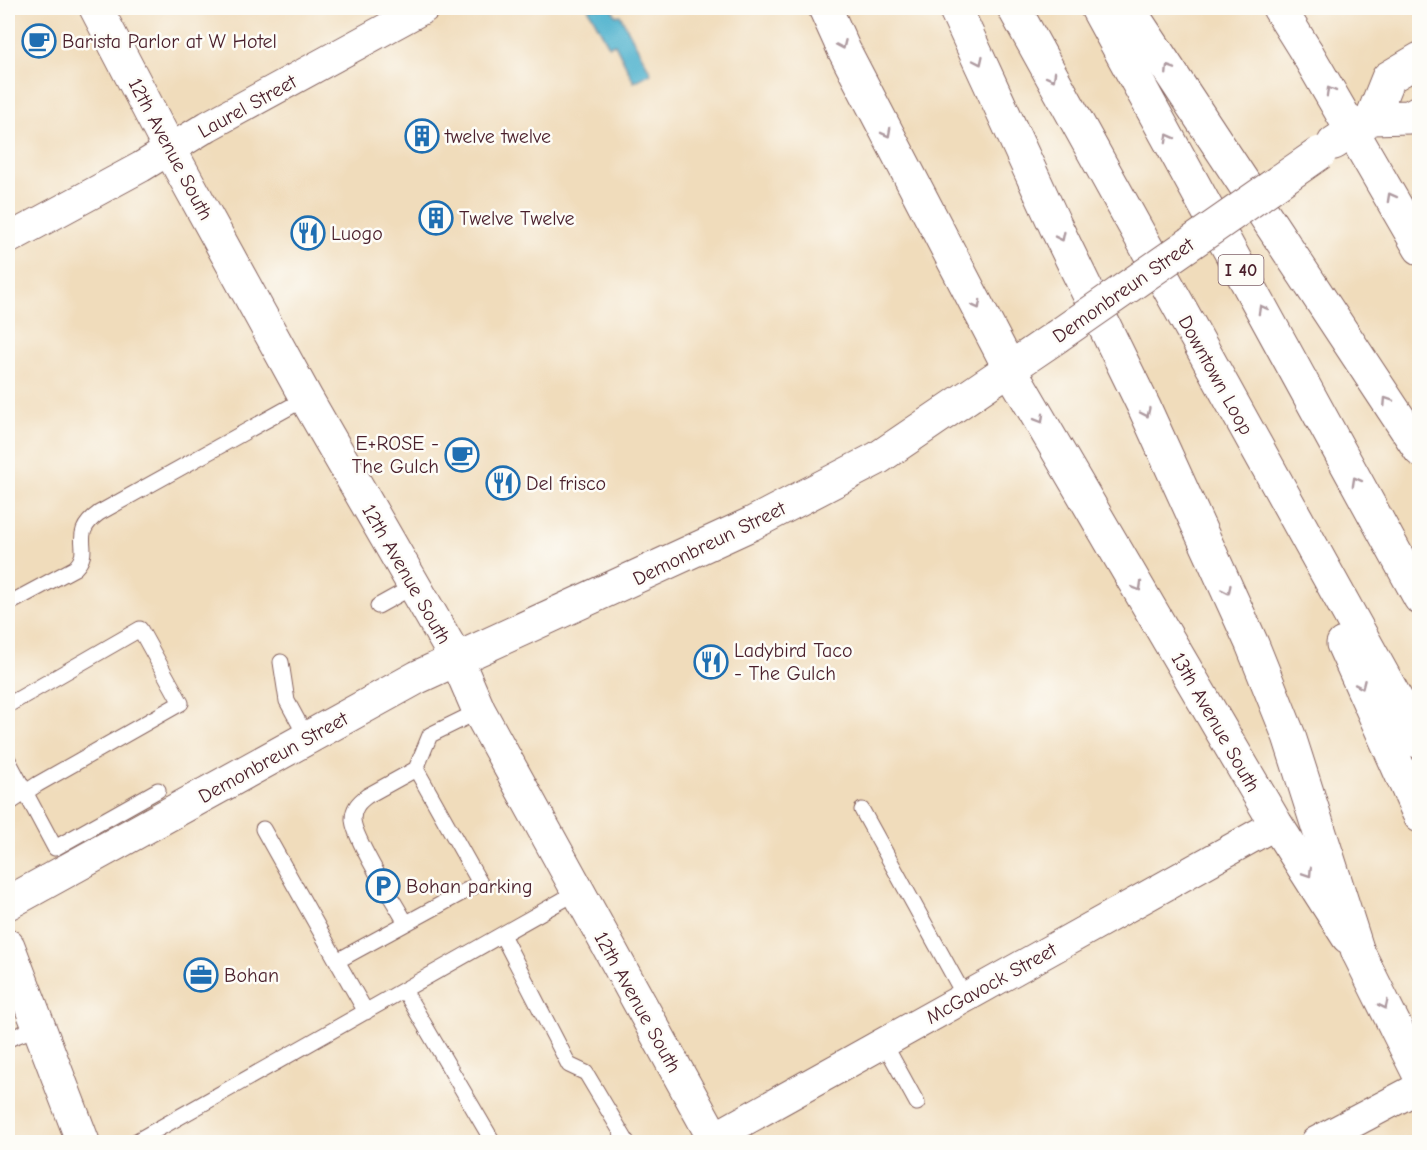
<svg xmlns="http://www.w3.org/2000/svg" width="1427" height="1150" font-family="'Comic Neue',sans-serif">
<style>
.water{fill:#4fb2ce;stroke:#4c687c;stroke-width:1.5}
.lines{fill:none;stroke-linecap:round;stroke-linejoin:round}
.lane-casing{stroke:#84615d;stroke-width:17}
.street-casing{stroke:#84615d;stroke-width:32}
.secondary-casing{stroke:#84615d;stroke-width:35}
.primary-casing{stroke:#84615d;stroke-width:35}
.highway-casing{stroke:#84615d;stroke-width:35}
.lane{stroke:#fff;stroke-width:15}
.street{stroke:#fff;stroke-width:30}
.secondary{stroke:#fff;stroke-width:33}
.primary{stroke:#fff;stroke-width:33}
.highway{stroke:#fff;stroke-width:33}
.secondary-bridge-casing{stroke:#84615d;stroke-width:35;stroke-linecap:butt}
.secondary-bridge{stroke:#fff;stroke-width:33}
.oneway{stroke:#ae9aa0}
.labels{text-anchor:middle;stroke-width:5;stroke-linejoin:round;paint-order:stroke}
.shield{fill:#fdfcf7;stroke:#806168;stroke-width:1.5}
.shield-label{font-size:18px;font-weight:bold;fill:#4a1f2b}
.poi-label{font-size:20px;fill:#4a1f2b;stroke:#fdfcf7;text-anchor:start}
.street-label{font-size:20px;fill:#4a1f2b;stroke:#fdfcf7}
</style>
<rect width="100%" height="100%" fill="#fdfcf7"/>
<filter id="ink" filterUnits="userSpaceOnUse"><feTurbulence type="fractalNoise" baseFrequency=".0167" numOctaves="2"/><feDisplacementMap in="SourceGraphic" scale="12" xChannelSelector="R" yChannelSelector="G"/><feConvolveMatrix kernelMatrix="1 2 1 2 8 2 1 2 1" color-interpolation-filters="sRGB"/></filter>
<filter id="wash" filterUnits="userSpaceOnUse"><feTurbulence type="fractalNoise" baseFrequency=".008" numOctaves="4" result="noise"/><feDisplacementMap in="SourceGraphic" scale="24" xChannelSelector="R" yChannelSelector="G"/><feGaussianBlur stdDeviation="1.35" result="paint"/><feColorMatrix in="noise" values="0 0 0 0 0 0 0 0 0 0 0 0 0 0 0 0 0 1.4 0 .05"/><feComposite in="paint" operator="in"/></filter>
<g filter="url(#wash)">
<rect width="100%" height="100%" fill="#f0dcbb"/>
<path class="water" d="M588 8H612L616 16 620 15 651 73 634 82 615 44 609 46Z"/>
</g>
<g filter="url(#ink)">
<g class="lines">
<g class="lane-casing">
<path id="lane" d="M8 604 75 568C95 548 67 536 99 513L306 398
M378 606 414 586
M281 662 287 701 307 738
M8 705 140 629 181 703 38 784 8 804
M8 760 55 848 158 790
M862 810 965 997
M263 829 337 961
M406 923C395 903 353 838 353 819 353 808 359 802 367 796L416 769 430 735 479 711
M502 935 569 1065 586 1073 627 1142
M404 990 493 1142
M366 1012 337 961 480 883 416 769
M8 1039 39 1027
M884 1043 917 1103
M135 1142 577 892"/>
</g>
<g class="street-casing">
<path id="street" d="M8 239 141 167 208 126 424 8
M706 1142 1276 824
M1316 1142 1420 1087"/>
</g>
<g class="secondary-casing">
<path id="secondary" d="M96 8 170 150 306 398 457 660 479 711 716 1142
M1307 53 1420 248
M1372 118 1388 78 1420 59
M1334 143 1372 118 1409 117 1420 111
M1010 369 1276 824 1348 937
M8 903 418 677 751 524 878 458 1056 337
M8 946 83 1142"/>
</g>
<g class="primary-casing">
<path id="primary" d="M1358 952 1420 1076"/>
</g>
<g class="highway-casing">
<path id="highway" d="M825 8 844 50 1010 369
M955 8 1056 227 1145 409 1252 644 1289 736 1358 952
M1014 8 1420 742
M1097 8 1420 598
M1128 8 1420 450
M1279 8 1307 53
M1343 644 1420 816"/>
</g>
<use href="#lane" class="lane"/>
<use href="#street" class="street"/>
<use href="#secondary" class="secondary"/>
<use href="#primary" class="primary"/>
<use href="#highway" class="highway"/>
<g class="secondary-bridge-casing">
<path id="secondary-bridge" d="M1056 337 1320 153"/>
</g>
<use href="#secondary-bridge" class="secondary-bridge"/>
</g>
<defs><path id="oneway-chevron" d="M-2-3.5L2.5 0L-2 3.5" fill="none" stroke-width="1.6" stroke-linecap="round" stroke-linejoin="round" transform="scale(1.5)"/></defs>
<g class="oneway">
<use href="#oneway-chevron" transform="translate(842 45) rotate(66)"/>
<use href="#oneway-chevron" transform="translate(979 61) rotate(65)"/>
<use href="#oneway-chevron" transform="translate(1169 69) rotate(-123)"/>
<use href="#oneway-chevron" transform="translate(1052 77) rotate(61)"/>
<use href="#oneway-chevron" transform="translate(1330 91) rotate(-120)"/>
<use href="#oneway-chevron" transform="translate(887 133) rotate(62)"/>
<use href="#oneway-chevron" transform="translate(1169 138) rotate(-119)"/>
<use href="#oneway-chevron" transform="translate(1391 197) rotate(-119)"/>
<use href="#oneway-chevron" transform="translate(1061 237) rotate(64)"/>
<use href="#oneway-chevron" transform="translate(977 305) rotate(62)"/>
<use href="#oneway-chevron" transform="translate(1262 309) rotate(-119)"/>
<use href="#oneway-chevron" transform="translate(1387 401) rotate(-123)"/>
<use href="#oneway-chevron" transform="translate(1146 413) rotate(65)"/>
<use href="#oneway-chevron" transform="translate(1040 419) rotate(60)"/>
<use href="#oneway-chevron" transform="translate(1356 481) rotate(-119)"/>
<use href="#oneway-chevron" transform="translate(1138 587) rotate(60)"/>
<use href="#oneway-chevron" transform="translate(1227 590) rotate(65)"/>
<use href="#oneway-chevron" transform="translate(1361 685) rotate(66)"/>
<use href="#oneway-chevron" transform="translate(1308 873) rotate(57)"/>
<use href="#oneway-chevron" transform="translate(1384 1005) rotate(64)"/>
</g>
</g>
<defs>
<g id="cafe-ring" transform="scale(1.725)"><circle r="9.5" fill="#fdfcf7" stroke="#1f6fb2" stroke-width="1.5"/><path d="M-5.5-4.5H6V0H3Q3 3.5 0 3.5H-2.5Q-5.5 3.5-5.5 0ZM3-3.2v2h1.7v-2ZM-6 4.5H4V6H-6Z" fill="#1f6fb2"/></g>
<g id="building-ring" transform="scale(1.725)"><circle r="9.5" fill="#fdfcf7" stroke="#1f6fb2" stroke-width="1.5"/><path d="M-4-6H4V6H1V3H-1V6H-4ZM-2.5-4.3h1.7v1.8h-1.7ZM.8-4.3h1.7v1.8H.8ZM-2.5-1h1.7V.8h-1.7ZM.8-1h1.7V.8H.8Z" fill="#1f6fb2"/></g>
<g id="restaurant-ring" transform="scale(1.725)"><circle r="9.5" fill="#fdfcf7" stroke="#1f6fb2" stroke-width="1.5"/><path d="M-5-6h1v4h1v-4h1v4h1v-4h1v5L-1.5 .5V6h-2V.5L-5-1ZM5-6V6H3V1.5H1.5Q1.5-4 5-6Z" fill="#1f6fb2"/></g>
<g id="parking-ring" transform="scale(1.725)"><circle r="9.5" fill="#fdfcf7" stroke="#1f6fb2" stroke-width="1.5"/><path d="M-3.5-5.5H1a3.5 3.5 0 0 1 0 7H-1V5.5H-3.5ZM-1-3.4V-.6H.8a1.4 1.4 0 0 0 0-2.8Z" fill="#1f6fb2"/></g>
<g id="office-ring" transform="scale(1.725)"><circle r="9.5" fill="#fdfcf7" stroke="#1f6fb2" stroke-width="1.5"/><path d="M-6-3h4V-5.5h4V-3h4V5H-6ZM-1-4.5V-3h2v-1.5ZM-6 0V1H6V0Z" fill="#1f6fb2"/></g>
</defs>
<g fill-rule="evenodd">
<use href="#cafe-ring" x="39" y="41"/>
<use href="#building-ring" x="422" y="136"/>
<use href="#building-ring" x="436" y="218"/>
<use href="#restaurant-ring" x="308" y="233"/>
<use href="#cafe-ring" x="462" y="455"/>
<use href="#restaurant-ring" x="503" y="483"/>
<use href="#restaurant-ring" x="711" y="662"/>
<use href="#parking-ring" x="383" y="886"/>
<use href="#office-ring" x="201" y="975"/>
</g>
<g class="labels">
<rect class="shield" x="1218.5" y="255" width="45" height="30" rx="4.5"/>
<g class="shield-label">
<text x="1241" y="276">I 40</text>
</g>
<g class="poi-label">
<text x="62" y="48">Barista Parlor at W Hotel</text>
<text x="445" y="143">twelve twelve</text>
<text x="459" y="225">Twelve Twelve</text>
<text x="331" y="240">Luogo</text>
<text x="439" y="450" text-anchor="end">E+ROSE -<tspan x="439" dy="23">The Gulch</tspan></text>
<text x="526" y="490">Del frisco</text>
<text x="734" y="657">Ladybird Taco<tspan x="734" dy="23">- The Gulch</tspan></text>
<text x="406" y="893">Bohan parking</text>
<text x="224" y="982">Bohan</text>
</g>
<g class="street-label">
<text transform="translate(247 106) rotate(-29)" y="7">Laurel Street</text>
<text transform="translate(171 149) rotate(62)" y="7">12th Avenue South</text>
<text transform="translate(1123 290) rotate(-35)" y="7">Demonbreun Street</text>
<text transform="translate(1216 375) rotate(61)" y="7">Downtown Loop</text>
<text transform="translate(709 543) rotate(-26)" y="7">Demonbreun Street</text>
<text transform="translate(407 574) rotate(60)" y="7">12th Avenue South</text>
<text transform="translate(1216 722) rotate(60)" y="7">13th Avenue South</text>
<text transform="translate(273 757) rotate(-29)" y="7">Demonbreun Street</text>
<text transform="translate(991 983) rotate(-29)" y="7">McGavock Street</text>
<text transform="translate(638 1002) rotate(61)" y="7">12th Avenue South</text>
</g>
</g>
<rect width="1427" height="1150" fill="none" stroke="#fdfcf7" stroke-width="30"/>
</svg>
